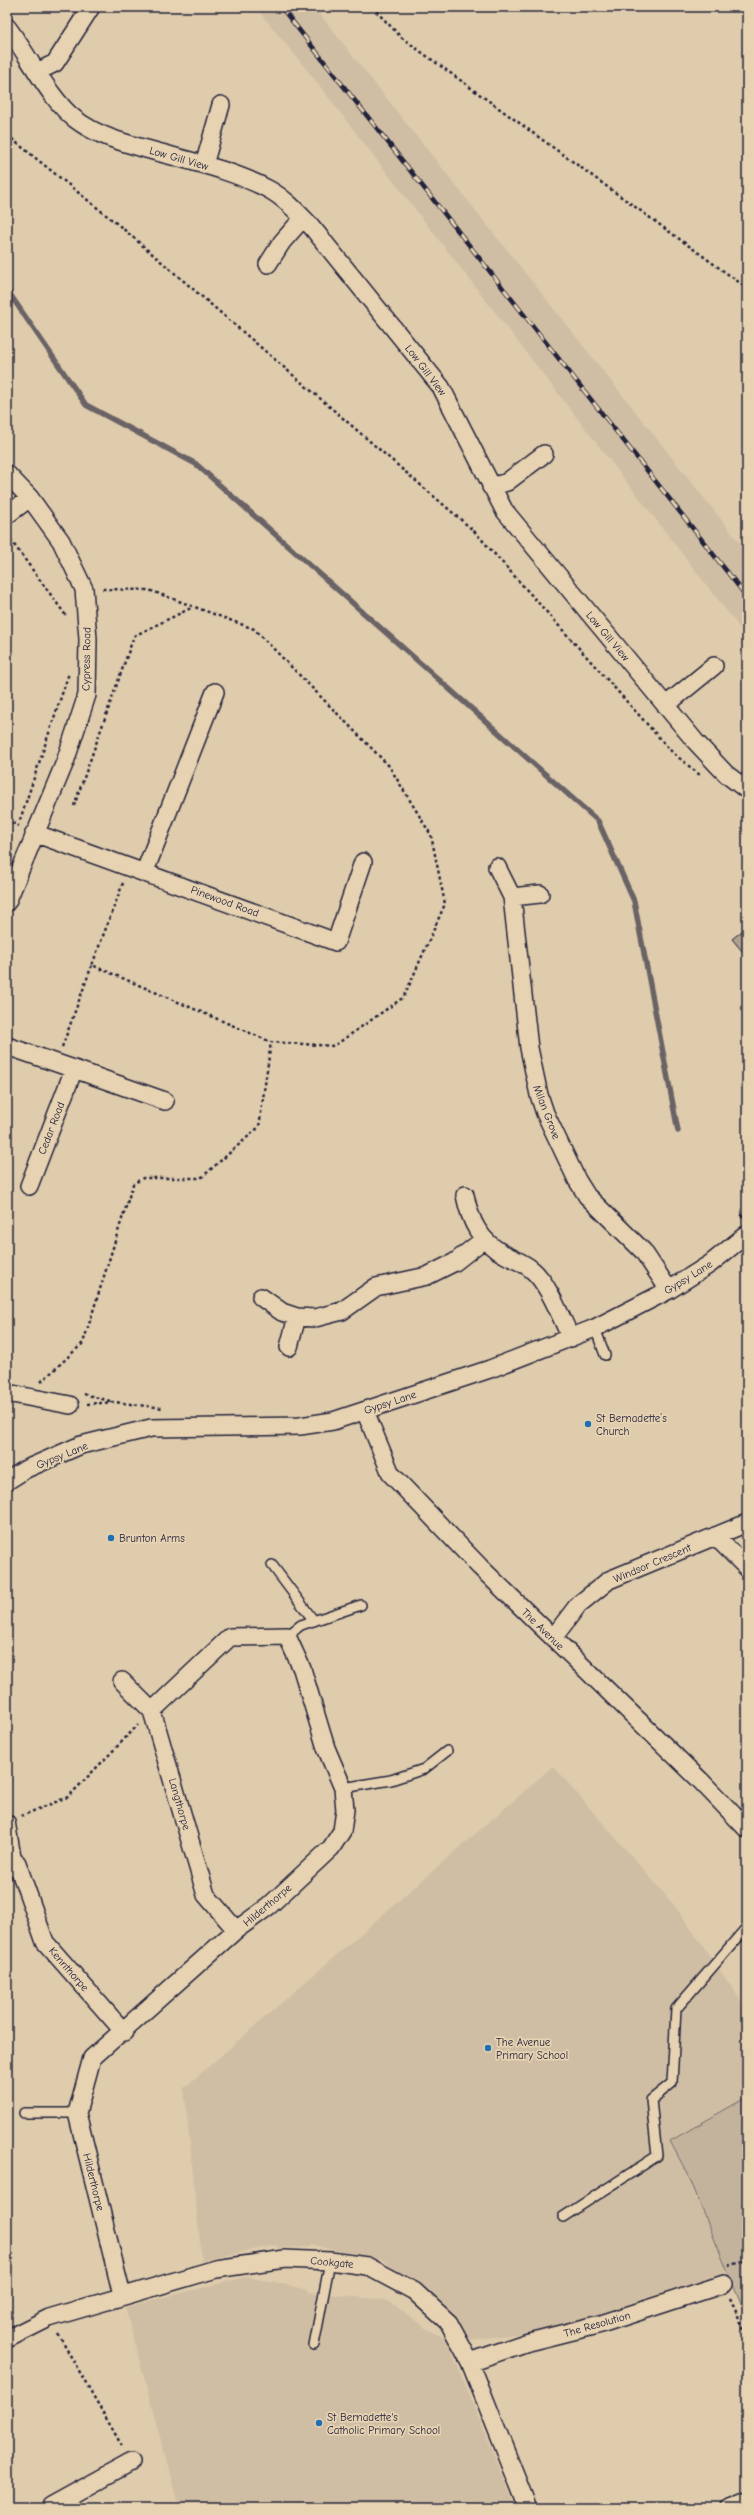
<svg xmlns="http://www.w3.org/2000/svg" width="754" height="2515" font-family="'Comic Neue',sans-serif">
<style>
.built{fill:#d0bea4}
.green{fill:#c3b39d;stroke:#726a6c}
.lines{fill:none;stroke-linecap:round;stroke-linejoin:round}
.stream{stroke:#6a6366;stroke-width:5.5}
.building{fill:#ae9f8f;stroke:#22223b}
.lane-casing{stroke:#22223b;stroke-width:12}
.street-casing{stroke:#22223b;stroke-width:20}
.path{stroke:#22223b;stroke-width:2.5;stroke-dasharray:3 3;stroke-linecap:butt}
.lane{stroke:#e7d3b2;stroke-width:9}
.street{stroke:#e7d3b2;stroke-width:17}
.rail-casing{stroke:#22223b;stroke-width:4.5}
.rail{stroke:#e7d3b2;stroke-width:3;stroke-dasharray:9;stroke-linecap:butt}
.poi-dot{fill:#1f6fb2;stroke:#e7d3b2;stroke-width:1.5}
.labels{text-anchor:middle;stroke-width:3.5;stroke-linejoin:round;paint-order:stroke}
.street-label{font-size:11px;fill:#22223b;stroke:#e7d3b2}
.poi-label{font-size:11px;fill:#22223b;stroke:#e7d3b2;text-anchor:start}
</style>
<rect width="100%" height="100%" fill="#dfccad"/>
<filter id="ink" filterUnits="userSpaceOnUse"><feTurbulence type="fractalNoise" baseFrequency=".025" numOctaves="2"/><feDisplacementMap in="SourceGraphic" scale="8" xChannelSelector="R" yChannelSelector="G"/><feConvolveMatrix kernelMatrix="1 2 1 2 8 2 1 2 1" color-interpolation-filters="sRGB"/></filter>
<g filter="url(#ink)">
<path class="built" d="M255 7H314L747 552V637L304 66Z
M553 1766 675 1906 747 2009V2097L670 2141 690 2179 728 2272 577 2321 538 2331 470 2340 456 2322 380 2258 378 2263 311 2244 310 2247 277 2248 276 2245 202 2261 184 2088Z
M245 2277 275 2282 308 2290V2292L386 2300 398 2307 428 2330 446 2338 516 2508H179L125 2307Z"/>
<path class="green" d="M747 2097V2319L690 2179 670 2141Z"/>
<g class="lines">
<path class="stream" d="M7 290 86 405 196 464 598 821 634 901 678 1131"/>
</g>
<path class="building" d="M747 927V957L732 939Z"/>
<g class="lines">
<g class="lane-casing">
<path id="lane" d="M595 1328 605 1355
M272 1565 314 1621
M287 1636 301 1625 361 1605
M343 1788 391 1780 424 1769 447 1751
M10 1821 17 1863
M24 2113H77
M563 2217 657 2156 651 2100 672 2083 676 2009 747 1927
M314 2345 330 2261"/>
</g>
<g class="street-casing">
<path id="street" d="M7 27C27 53 51 101 75 119 97 136 124 143 150 150 189 161 232 170 268 189 285 198 298 213 311 226L441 387 504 510 695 741 726 774 747 790
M39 71 55 63 91 7
M204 165 221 105
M268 264 282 242 303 218
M7 474 30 498 61 541 84 589 88 639 87 695 65 762 7 902
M491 487 507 482 544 454
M7 515 30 498
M666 705 714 666
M34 833 336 942 363 862
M497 867 512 897 529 1048 539 1095 545 1113 577 1180 587 1196 643 1251 669 1290
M145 871 215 692
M512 897 540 894
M7 1046 74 1069 29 1186
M74 1069 165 1101
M465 1195C470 1221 480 1242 504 1254 513 1259 524 1263 531 1269 548 1282 561 1318 571 1338
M261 1297 282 1312 297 1317 315 1318 342 1311 376 1287 427 1276 455 1262 483 1240
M289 1347 297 1317
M7 1393 70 1405
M365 1411 391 1474 480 1567 700 1780 747 1829
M7 1481 26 1469 81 1445 151 1428 300 1426 333 1421 490 1369 595 1328 669 1290 710 1264 747 1234
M715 1536 747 1568
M553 1638 578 1605 609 1580 747 1523
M122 1681 152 1711 206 1895 236 1930
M7 1867 17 1863 45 1942 124 2032
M122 2295 77 2113 92 2058 236 1930 269 1906 331 1848 342 1831 345 1810 343 1788 326 1748 302 1669 287 1636 230 1637 152 1711
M7 2339 49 2318 216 2269 285 2259 330 2261 367 2266 414 2291 449 2323 470 2362 528 2508
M470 2362 525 2343 601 2324 724 2284
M51 2506 131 2462
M730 2508 747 2501"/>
</g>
<path class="path" d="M372 7 402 38 747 288
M7 135 121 227 474 531 672 752 701 776
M7 535 67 617
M74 806 134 636 193 607
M7 820 19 826
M20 820 69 673
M123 883 92 965 271 1042
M62 1047 92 965
M741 1217 747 1212
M41 1382 83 1343 133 1184 143 1178H201L259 1127 271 1042 334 1046 404 997 445 904 431 835 389 766 254 629 149 590 102 589
M84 1394 110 1401
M87 1404 114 1402 163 1408
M21 1816 68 1797 138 1725
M729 2266 747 2260
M730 2299 747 2335
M58 2334 122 2446"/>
<use href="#lane" class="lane"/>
<use href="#street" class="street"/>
<g class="rail-casing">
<path id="rail" d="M281 7 747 597"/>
</g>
<use href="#rail" class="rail"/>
</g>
</g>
<g class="poi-dot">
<circle cx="588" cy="1424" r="4"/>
<circle cx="111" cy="1538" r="4"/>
<circle cx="488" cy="2048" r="4"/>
<circle cx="319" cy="2423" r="4"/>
</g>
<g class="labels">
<g class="street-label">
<text transform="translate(179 158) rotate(16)" y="4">Low Gill View</text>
<text transform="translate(426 370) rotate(53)" y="4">Low Gill View</text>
<text transform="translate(608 636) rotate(50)" y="4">Low Gill View</text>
<text transform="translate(86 659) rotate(-89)" y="4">Cypress Road</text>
<text transform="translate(225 901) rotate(20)" y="4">Pinewood Road</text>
<text transform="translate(547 1112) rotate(69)" y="4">Milan Grove</text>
<text transform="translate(51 1128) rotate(-69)" y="4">Cedar Road</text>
<text transform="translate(688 1277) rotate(-32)" y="4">Gypsy Lane</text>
<text transform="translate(390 1402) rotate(-18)" y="4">Gypsy Lane</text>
<text transform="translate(62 1455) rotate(-22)" y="4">Gypsy Lane</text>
<text transform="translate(652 1563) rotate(-23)" y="4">Windsor Crescent</text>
<text transform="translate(543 1629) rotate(44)" y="4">The Avenue</text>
<text transform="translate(180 1804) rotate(74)" y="4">Langthorpe</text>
<text transform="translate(267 1905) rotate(-40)" y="4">Hilderthorpe</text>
<text transform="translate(69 1969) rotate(49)" y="4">Kennthorpe</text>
<text transform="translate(94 2182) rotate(76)" y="4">Hilderthorpe</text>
<text transform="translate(332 2262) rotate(5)" y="4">Cookgate</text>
<text transform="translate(597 2324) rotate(-16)" y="4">The Resolution</text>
</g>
<g class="poi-label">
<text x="596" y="1422">St Bernadette’s<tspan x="596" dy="13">Church</tspan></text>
<text x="119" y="1542">Brunton Arms</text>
<text x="496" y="2046">The Avenue<tspan x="496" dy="13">Primary School</tspan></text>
<text x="327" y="2421">St Bernadette's<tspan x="327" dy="13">Catholic Primary School</tspan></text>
</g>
</g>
<rect width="754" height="2515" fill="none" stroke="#e7d3b2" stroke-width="24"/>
<rect x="12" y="12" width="730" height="2491" fill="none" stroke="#22223b" stroke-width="1.5" filter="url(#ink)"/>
</svg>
